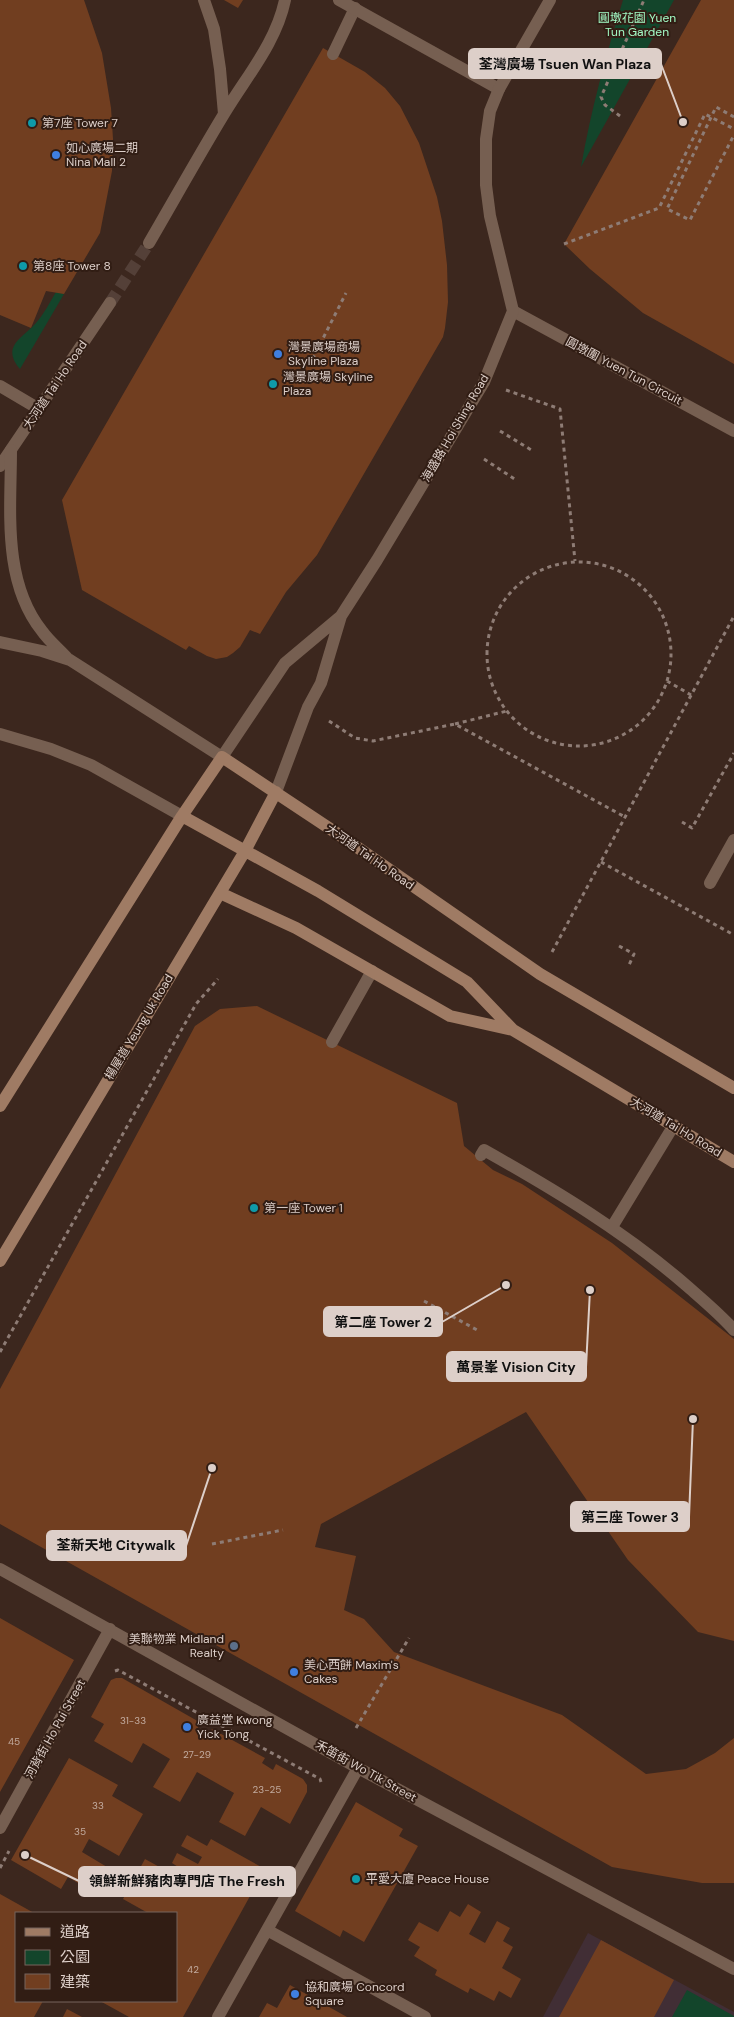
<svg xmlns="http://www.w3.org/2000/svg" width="734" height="2017" font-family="'DM Sans','Noto Sans TC',sans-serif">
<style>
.education{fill:#412e35}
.green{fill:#13452b}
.building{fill:#713e20}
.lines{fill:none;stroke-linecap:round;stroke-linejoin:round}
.minor-tunnel{stroke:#544038;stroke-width:12;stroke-dasharray:12 6;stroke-linecap:butt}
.path{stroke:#8e7c75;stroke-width:3;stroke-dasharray:4 4;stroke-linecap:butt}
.service{stroke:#765f51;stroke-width:12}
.minor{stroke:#765f51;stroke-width:12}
.tertiary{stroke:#765f51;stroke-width:12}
.secondary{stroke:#9f7b64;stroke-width:12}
.culture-dot{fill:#0f9aa8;stroke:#311d14;stroke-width:2}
.shop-dot{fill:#3f7fe0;stroke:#311d14;stroke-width:2}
.service-dot{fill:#5c6f8a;stroke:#311d14;stroke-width:2}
.labels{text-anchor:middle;stroke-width:4;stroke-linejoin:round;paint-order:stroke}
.number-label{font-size:10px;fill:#c2ab9f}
.park-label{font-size:12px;fill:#a2fac5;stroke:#311d14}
.poi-label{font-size:12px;fill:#ddcfc9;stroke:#311d14;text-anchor:start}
.street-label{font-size:12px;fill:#ddcfc9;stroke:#311d14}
.leader{fill:none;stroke:#ddcfc9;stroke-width:2}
.callout-dot{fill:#ddcfc9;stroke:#311d14;stroke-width:2}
.callout{fill:#ddcfc9;stroke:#ddcfc9;stroke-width:2}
.callout-label{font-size:14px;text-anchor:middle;font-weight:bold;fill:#111}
</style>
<rect width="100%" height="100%" fill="#3c271e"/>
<path class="education" d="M588 1933 734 2012V2017H543Z"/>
<path class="green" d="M623 0H674L581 167C591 110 606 55 623 0Z
M56 292 64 294 20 369C0 346 24 337 36 323 44 314 50 302 56 292Z
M687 1990 734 2016V2017H672Z"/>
<path class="building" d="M0 0H84L102 53 111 108 113 139 112 171 100 233 64 294 46 291 31 328 0 315Z
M224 0H243L238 8Z
M701 0H734V364L643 313 590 269 564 244Z
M323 48 365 72 385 88 400 106 419 143 437 197 442 221 447 265 448 302 445 328 443 337 317 555 286 592 260 634 250 630 240 647 233 653 227 657 216 659 207 656 189 646 186 650 82 590 62 500Z
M257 1006 457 1103 464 1146 493 1170 522 1184 612 1243 734 1339V1641L698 1632 628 1560 526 1412 321 1524 315 1547 356 1556 344 1610 364 1619 394 1652 562 1715 646 1774 686 1769 715 1753 734 1738V1883H702L612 1867 0 1524V1389L195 1026 220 1009Z
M0 1618 74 1660 0 1792Z
M116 1678H122L201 1723 197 1729 208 1736 212 1729 265 1758 262 1763 273 1770 276 1764 303 1779 307 1785V1792L290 1824 261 1807 245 1836 219 1822 234 1793 197 1772 180 1802 153 1787 170 1759 143 1743 132 1763 94 1741 104 1724 91 1717 111 1680Z
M69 1758 118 1785 112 1796 143 1814 119 1856 89 1839 82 1852 112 1870 98 1895 68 1877 61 1889 11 1860Z
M356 1802 403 1829 399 1836 418 1846 364 1942 343 1930 340 1937 295 1911Z
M187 1835 207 1846 211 1839 265 1869 183 2017H129L100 2001H176V1913H148L123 1899 145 1859 185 1881 189 1874 172 1863 177 1853 198 1864 202 1857 181 1846Z
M0 1894 34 1913H16V2001H43L34 2017H0Z
M468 1904 481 1912 469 1934 485 1943 497 1921 510 1928 503 1941 513 1947 502 1968 521 1979 511 1998 499 1991 494 2001 470 1988 468 1993 435 1975 437 1970 414 1956 420 1947 408 1940 419 1922 438 1932 450 1911 460 1917Z
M601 1940 674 1980 654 2017H559Z
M290 1985 347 2017H259L267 2003 277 2008Z
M67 2009 82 2017H63Z"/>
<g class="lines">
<path class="minor-tunnel" d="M110 303 149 243"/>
<path class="path" d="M620 116 605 105 601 97 644 0
M734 117 716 107 667 209 690 220 734 135
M564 244 659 208 705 114 734 129
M309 366 346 293
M506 390 560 409 575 561
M500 431 533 451
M484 459 516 480
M487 654a92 92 0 1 1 184 0a92 92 0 1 1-184 0Z
M667 681 691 695
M329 721 355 738 373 741 455 724 625 817
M455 724 507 711
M682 822 692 828 734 753
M601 862 734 935
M619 946 634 954 629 965
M552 952 734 616
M424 1301 479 1331
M0 1352 196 1004 218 979
M212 1544 283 1530
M115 1671 118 1670 320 1779 321 1782
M356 1728 409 1638
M0 1868 9 1851"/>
<path class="service" d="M333 54 355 8
M0 386 39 409
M710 883 734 840
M332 1042 372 971
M481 1155 484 1150C555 1190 625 1232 687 1286 703 1300 720 1314 734 1330
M612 1227 674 1125"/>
<path class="minor" d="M204 0 214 29 220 69 224 114
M339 0 499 89
M149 243C174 200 198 157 224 114 246 77 276 43 285 0
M513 311 734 431
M0 466 110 303
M0 1569 358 1768 734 1969
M0 1828 110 1629
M267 1930 425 2017
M218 2017 358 1768"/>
<path class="tertiary" d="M11 450C11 510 2 581 42 631 49 641 60 650 68 659
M0 642 42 651 70 660 222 757 285 663 341 616
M0 734 51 749 91 765 182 816
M276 792 308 707 321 683 341 616 377 560 484 382 513 311 490 216 486 185V139L490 111 499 89 550 0"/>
<path class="secondary" d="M182 816 318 891 467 982 513 1030 734 1162
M220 893 296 928 450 1016 513 1030
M0 1106 182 816 222 757 341 836 540 974 734 1088
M0 1261 245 851 276 792"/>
</g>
<g class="culture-dot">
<circle cx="32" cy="123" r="5"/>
<circle cx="23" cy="266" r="5"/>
<circle cx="273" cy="384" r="5"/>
<circle cx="254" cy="1208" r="5"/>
<circle cx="356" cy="1879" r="5"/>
</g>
<g class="shop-dot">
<circle cx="56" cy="155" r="5"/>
<circle cx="278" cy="354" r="5"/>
<circle cx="294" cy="1672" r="5"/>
<circle cx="187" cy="1727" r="5"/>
<circle cx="295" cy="1994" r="5"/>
</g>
<circle class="service-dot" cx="234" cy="1646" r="5"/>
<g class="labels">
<g class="number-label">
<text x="133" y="1724">31-33</text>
<text x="14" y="1745">45</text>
<text x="197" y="1758">27-29</text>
<text x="267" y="1793">23-25</text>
<text x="98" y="1809">33</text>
<text x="80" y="1835">35</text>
<text x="193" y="1973">42</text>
</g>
<g class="park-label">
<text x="637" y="22">圓墩花園 Yuen<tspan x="637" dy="14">Tun Garden</tspan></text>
</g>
<g class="poi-label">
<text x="42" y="127">第7座 Tower 7</text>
<text x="66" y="152">如心廣場二期<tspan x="66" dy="14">Nina Mall 2</tspan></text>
<text x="33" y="270">第8座 Tower 8</text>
<text x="288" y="351">灣景廣場商場<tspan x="288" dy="14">Skyline Plaza</tspan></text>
<text x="283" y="381">灣景廣場 Skyline<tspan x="283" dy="14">Plaza</tspan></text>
<text x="264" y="1212">第一座 Tower 1</text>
<text x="224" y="1643" text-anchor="end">美聯物業 Midland<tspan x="224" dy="14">Realty</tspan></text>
<text x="304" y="1669">美心西餅 Maxim's<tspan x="304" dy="14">Cakes</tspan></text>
<text x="197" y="1724">廣益堂 Kwong<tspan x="197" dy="14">Yick Tong</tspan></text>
<text x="366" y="1883">平愛大廈 Peace House</text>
<text x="305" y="1991">協和廣場 Concord<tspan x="305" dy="14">Square</tspan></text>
</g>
<g class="street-label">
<text transform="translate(624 371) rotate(28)" y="4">圓墩圍 Yuen Tun Circuit</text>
<text transform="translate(55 385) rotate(-56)" y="4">大河道 Tai Ho Road</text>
<text transform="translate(455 428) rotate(-60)" y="4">海盛路 Hoi Shing Road</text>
<text transform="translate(370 857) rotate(35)" y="4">大河道 Tai Ho Road</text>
<text transform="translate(139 1027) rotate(-59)" y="4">楊屋道 Yeung Uk Road</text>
<text transform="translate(676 1127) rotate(31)" y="4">大河道 Tai Ho Road</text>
<text transform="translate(55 1729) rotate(-61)" y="4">河背街 Ho Pui Street</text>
<text transform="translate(366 1771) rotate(29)" y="4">禾笛街 Wo Tik Street</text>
</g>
</g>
<path class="leader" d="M683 122L661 64M506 1285L442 1322M590 1290L586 1367M693 1419L689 1517M212 1468L186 1546M25 1855L79 1881"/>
<g class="callout-dot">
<circle cx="683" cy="122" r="5"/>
<circle cx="506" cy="1285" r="5"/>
<circle cx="590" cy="1290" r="5"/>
<circle cx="693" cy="1419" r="5"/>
<circle cx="212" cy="1468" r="5"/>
<circle cx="25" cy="1855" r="5"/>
</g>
<g class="callout">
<rect x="469" y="49" width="192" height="29" rx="5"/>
<rect x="324" y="1307" width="118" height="29" rx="5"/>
<rect x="447" y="1352" width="139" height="29" rx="5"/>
<rect x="571" y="1502" width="118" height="29" rx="5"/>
<rect x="47" y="1531" width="139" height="29" rx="5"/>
<rect x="79" y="1867" width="216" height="29" rx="5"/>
</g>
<g class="callout-label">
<text x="565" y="69">荃灣廣場 Tsuen Wan Plaza</text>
<text x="383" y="1327">第二座 Tower 2</text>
<text x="516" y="1372">萬景峯 Vision City</text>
<text x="630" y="1522">第三座 Tower 3</text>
<text x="116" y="1550">荃新天地 Citywalk</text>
<text x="187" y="1886">領鮮新鮮豬肉專門店 The Fresh</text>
</g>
<rect x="15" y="1912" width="162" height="90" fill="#311d14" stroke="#76645c"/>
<rect x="25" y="1928" width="25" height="8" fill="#9f7b64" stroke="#76645c"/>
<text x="60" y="1937" font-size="15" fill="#ddcfc9">道路</text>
<rect x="25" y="1950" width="25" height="15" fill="#13452b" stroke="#76645c"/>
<text x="60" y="1962" font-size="15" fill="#ddcfc9">公園</text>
<rect x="25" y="1974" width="25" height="15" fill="#713e20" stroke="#76645c"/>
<text x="60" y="1987" font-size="15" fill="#ddcfc9">建築</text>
</svg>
